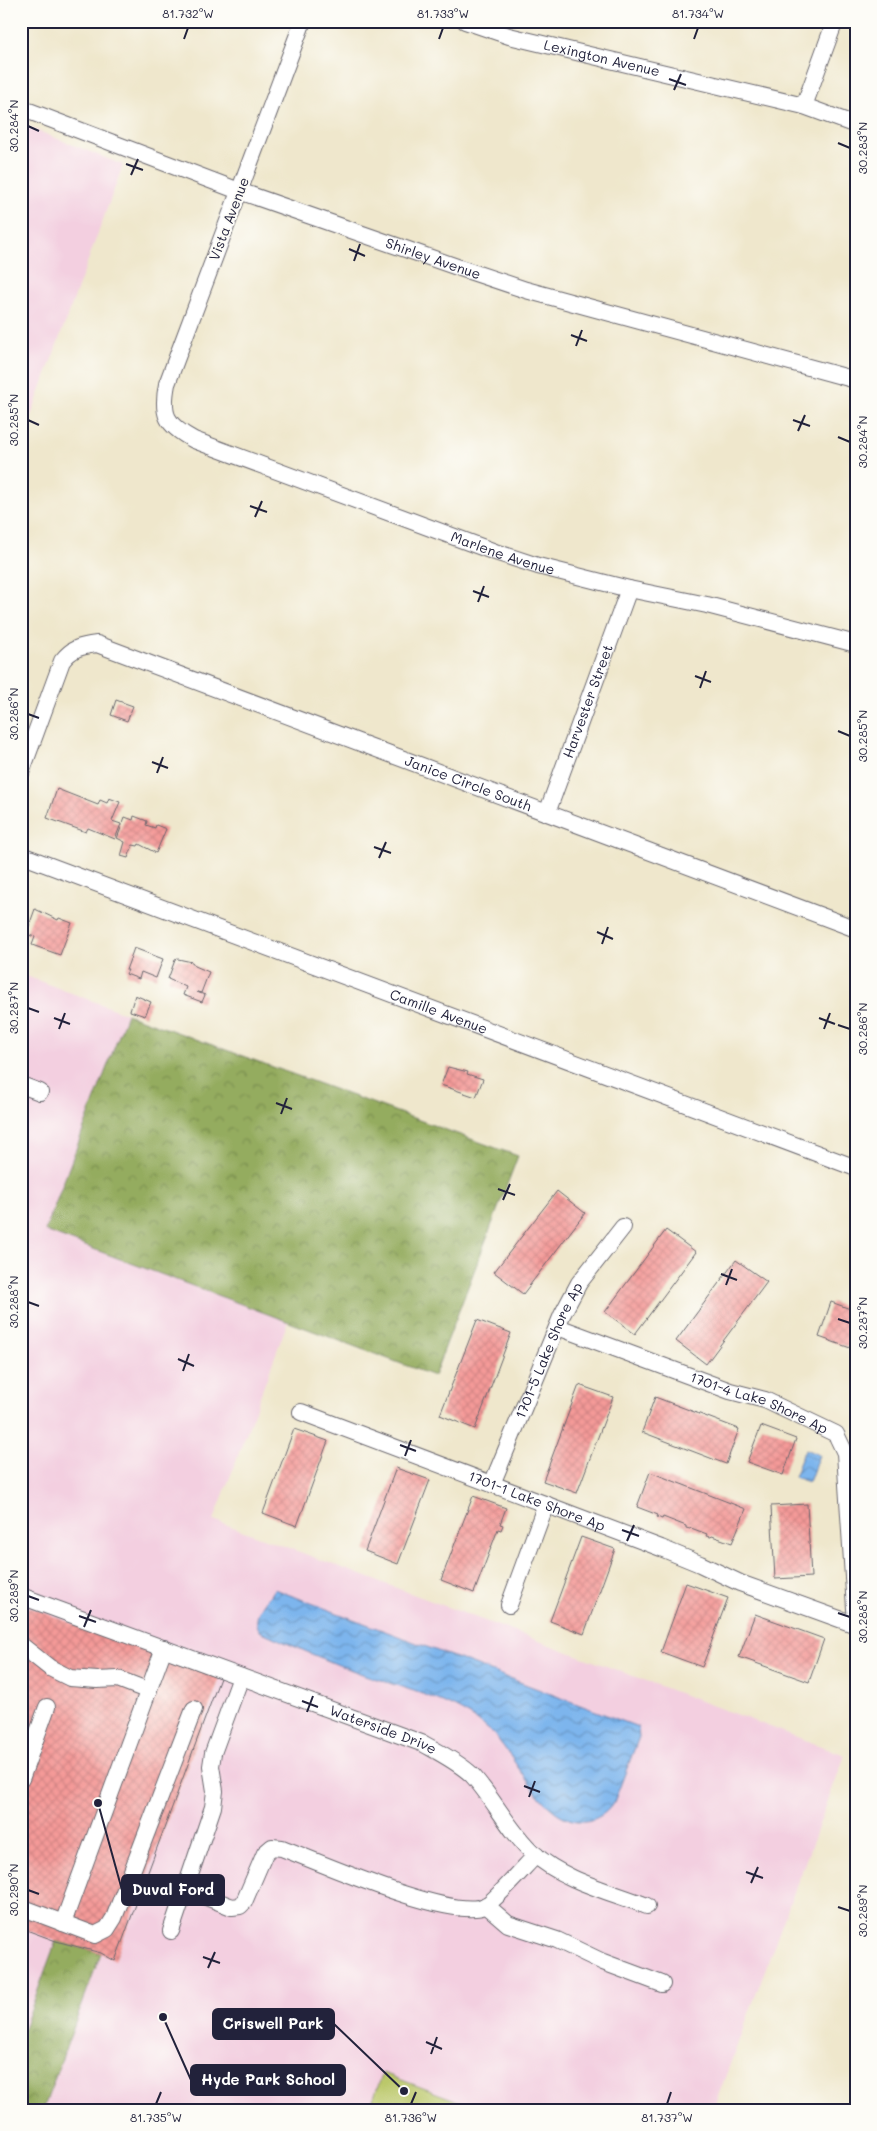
<svg xmlns="http://www.w3.org/2000/svg" width="877" height="2131" font-family="Mali,sans-serif">
<style>
.built{fill:#f3cfe0}
.green{fill:#bbc86a;stroke:#6e7552}
.forest{fill:url(#forest-crowns);stroke:#5b674c}
.water{fill:url(#water-waves);stroke:#506c94}
.building{fill:url(#building-cross-hatch)}
.lines{fill:none;stroke-linecap:round;stroke-linejoin:round}
.minor-casing{stroke:#6a676e;stroke-width:18}
.minor{stroke:#fff;stroke-width:16}
.ticks{fill:none;stroke:#22223b;stroke-width:2}
.labels{text-anchor:middle;stroke-width:4;stroke-linejoin:round;paint-order:stroke}
.street-label{font-size:14px;fill:#22223b;stroke:#fdfcf7}
.leader{fill:none;stroke:#22223b;stroke-width:2}
.callout-dot{fill:#22223b;stroke:#fdfcf7;stroke-width:2}
.callout{fill:#22223b;stroke:#22223b;stroke-width:2}
.callout-label{font-size:15px;text-anchor:middle;font-weight:bold;fill:#fff}
.neatline{fill:none;stroke:#22223b;stroke-width:2}
.ticks-label{font-size:12px;text-anchor:middle;fill:#22223b}
</style>
<defs>
<pattern id="forest-crowns" width="20" height="18" patternUnits="userSpaceOnUse" patternTransform="scale(1.25)"><rect width="20" height="18" fill="#94ac5e"/><path d="M2 6a3 3 0 1 1 6 0M12 15a3 3 0 1 1 6 0" fill="none" stroke="#788c4f"/></pattern>
<pattern id="water-waves" width="16" height="10" patternUnits="userSpaceOnUse" patternTransform="scale(1.25)"><rect width="16" height="10" fill="#7db5ed"/><path d="M0 5q4-4 8 0t8 0" fill="none" stroke="#6693c1"/></pattern>
<pattern id="building-cross-hatch" width="8" height="8" patternUnits="userSpaceOnUse" patternTransform="scale(1.25)"><rect width="8" height="8" fill="#f49a98"/><path d="M0 0l8 8M0 8l8-8" fill="none" stroke="#d18484"/></pattern>
</defs>
<rect width="100%" height="100%" fill="#fdfcf7"/>
<filter id="ink" filterUnits="userSpaceOnUse"><feTurbulence type="fractalNoise" baseFrequency=".02" numOctaves="2"/><feDisplacementMap in="SourceGraphic" scale="10" xChannelSelector="R" yChannelSelector="G"/><feConvolveMatrix kernelMatrix="1 2 1 2 8 2 1 2 1" color-interpolation-filters="sRGB"/></filter>
<filter id="wash" filterUnits="userSpaceOnUse"><feTurbulence type="fractalNoise" baseFrequency=".0096" numOctaves="4" result="noise"/><feDisplacementMap in="SourceGraphic" scale="20" xChannelSelector="R" yChannelSelector="G"/><feGaussianBlur stdDeviation="1.12" result="paint"/><feColorMatrix in="noise" values="0 0 0 0 0 0 0 0 0 0 0 0 0 0 0 0 0 1.4 0 .05"/><feComposite in="paint" operator="in"/></filter>
<g filter="url(#wash)">
<rect width="100%" height="100%" fill="#efe7cc"/>
<path class="built" d="M21 124 123 165 21 443Z
M21 974 127 1014 46 1231 288 1321 214 1520 845 1755 713 2110H482L384 2073 369 2110H43L101 1953 115 1961 220 1679 21 1604Z
M21 1928 56 1941 21 2036Z"/>
<path class="green" d="M383 2073 482 2110H369Z"/>
<path class="forest" d="M127 1014 518 1156 434 1376 45 1231Z
M56 1941 101 1953 43 2110H21V2036Z"/>
<path class="water" d="M805 1449 819 1455 809 1482 794 1477Z
M274 1589 638 1727 639 1737 614 1802C604 1818 587 1825 569 1819 536 1808 515 1754 489 1730 457 1701 405 1689 365 1675 329 1662 295 1647 260 1631 250 1616 266 1602 274 1589Z"/>
<g id="blocks">
<path class="building" d="M116 700 133 706 127 721 111 715Z
M57 789 98 805 100 800 107 803 109 798 120 802 112 821 121 824 115 839 88 828 86 832 47 818Z
M134 816 147 821 146 825 155 828 156 825 166 829 156 853 139 844 138 846 133 845 128 858 121 856 125 842 117 838 118 836 125 817 133 820Z
M35 909 58 920 59 918 72 923 60 955 32 945 35 937 26 934Z
M134 948 163 959 156 978 141 972 139 979 126 974 128 970H126Z
M178 959 192 962 195 966 209 972 201 993 197 992 205 995 202 1002 183 995 186 987 168 979 175 960Z
M135 995 151 1002 145 1016 130 1011Z
M448 1067 468 1072 467 1074 483 1079 476 1097 441 1085Z
M557 1191 585 1213 523 1294 494 1272Z
M666 1230 696 1252 635 1334 605 1312Z
M736 1260 767 1282 706 1364 676 1341Z
M831 1302 856 1311V1350L819 1337Z
M477 1320 511 1333 475 1429 440 1415Z
M579 1385 613 1397 577 1493 543 1481Z
M655 1397 739 1429 726 1464 642 1432Z
M761 1426 796 1439 783 1475 747 1462Z
M294 1429 328 1441 297 1526 263 1513Z
M396 1468 430 1480 398 1564 365 1551Z
M650 1472 746 1509 732 1543 712 1536 711 1537 706 1536 707 1534 691 1528 690 1529 686 1528V1526L663 1517 662 1519 657 1517 658 1515 637 1507Z
M473 1496 506 1508 500 1524 503 1525 501 1530 498 1529 474 1593 441 1580Z
M807 1504 811 1577 775 1579 771 1506Z
M581 1537 615 1549 584 1634 550 1621Z
M686 1583 728 1598 702 1667 661 1652Z
M21 1604 220 1678 115 1961 101 1953 56 1941 21 1928Z
M755 1614 824 1639 809 1682 739 1657Z"/>
</g>
</g>
<g filter="url(#ink)">
<use href="#blocks" fill-opacity="0" stroke="#6a676e" stroke-width="1"/>
<g class="lines">
<g class="minor-casing">
<g id="minor">
<path id="s1" d="M303 21 167 384C161 415 166 425 194 440L495 552 538 566 629 589 707 605 856 644"/>
<path id="s2" d="M465 21 509 36 804 106 856 125"/>
<path d="M804 106 835 21"/>
<path id="s3" d="M21 108 239 191 460 268 526 290 856 380"/>
<path id="s4" d="M21 773 62 661C72 648 81 646 97 644L856 929"/>
<path id="s5" d="M547 813 629 589"/>
<path id="s6" d="M21 855 856 1168"/>
<path d="M21 1085 40 1092"/>
<path id="s7" d="M558 1327 730 1391 765 1400 836 1434 845 1453 856 1624"/>
<path id="s8" d="M301 1412 661 1548 700 1564 740 1583 856 1625"/>
<path id="s9" d="M492 1484 562 1315 579 1283 623 1227"/>
<path id="s10" d="M21 1596 424 1744C440 1753 458 1762 472 1775 494 1799 509 1831 533 1853 564 1881 609 1891 647 1906"/>
<path d="M509 1605 546 1504"/>
<path d="M21 1645 50 1668 70 1678 97 1680 118 1679 149 1691"/>
<path d="M21 1779 47 1707"/>
<path d="M186 1889 232 1907 240 1906 244 1902 265 1853 272 1847 282 1848C319 1862 452 1921 485 1906 495 1901 526 1865 536 1855"/>
<path d="M486 1905 508 1924 557 1940 603 1962 662 1984"/>
<path d="M21 1907 95 1935 107 1929 114 1918 194 1709"/>
<path d="M63 1923 164 1648"/>
<path d="M171 1931 213 1807 215 1791 211 1766 213 1753 241 1677"/>
</g>
</g>
<use href="#minor" class="minor"/>
</g>
</g>
<path class="ticks" d="M184 39 188 28M439 39 443 28M694 39 698 28M669 79 686 85M674 90 681 74M28 126 39 131M838 143 850 148M126 164 143 170M131 175 138 159M349 249 365 256M354 261 360 244M571 335 587 341M576 346 582 330M28 420 39 425M793 420 810 426M798 431 805 415M838 437 850 442M250 506 267 512M255 517 262 501M473 591 489 597M478 602 484 586M695 676 711 682M700 688 706 671M28 714 39 718M838 731 850 736M152 762 168 768M157 773 163 757M374 847 391 853M379 858 386 842M597 932 613 939M602 944 608 927M28 1008 39 1012M54 1018 70 1024M819 1018 835 1024M838 1025 850 1029M59 1029 65 1013M824 1029 830 1013M276 1103 292 1109M281 1114 287 1098M498 1189 515 1195M503 1200 510 1184M721 1274 737 1280M726 1285 732 1269M28 1302 39 1306M838 1319 850 1323M178 1359 194 1366M183 1371 189 1354M400 1445 416 1451M405 1456 411 1440M622 1530 639 1536M627 1541 634 1525M28 1596 39 1600M838 1613 850 1617M79 1616 96 1622M84 1627 91 1610M302 1701 318 1707M307 1712 313 1696M524 1786 540 1792M529 1797 535 1781M746 1872 763 1878M751 1883 758 1867M28 1890 39 1894M838 1907 850 1911M203 1957 220 1963M208 1968 215 1952M426 2042 442 2049M431 2054 437 2037M156 2104 161 2092M411 2104 416 2092M667 2104 671 2092"/>
<g class="labels">
<g class="street-label">
<text dy="5" stroke="none"><textPath href="#s2" startOffset="142">Lexington Avenue</textPath></text>
<text transform="translate(229 219) rotate(-69)" y="5">Vista Avenue</text>
<text dy="5" stroke="none"><textPath href="#s3" startOffset="439">Shirley Avenue</textPath></text>
<text dy="5" stroke="none"><textPath href="#s1" startOffset="786">Marlene Avenue</textPath></text>
<text dy="5" stroke="none"><textPath href="#s5" startOffset="119">Harvester Street</textPath></text>
<text dy="5" stroke="none"><textPath href="#s4" startOffset="556">Janice Circle South</textPath></text>
<text dy="5" stroke="none"><textPath href="#s6" startOffset="446">Camille Avenue</textPath></text>
<text dy="5" stroke="none"><textPath href="#s9" startOffset="145">1701-5 Lake Shore Ap</textPath></text>
<text dy="5" stroke="none"><textPath href="#s7" startOffset="215">1701-4 Lake Shore Ap</textPath></text>
<text dy="5" stroke="none"><textPath href="#s8" startOffset="252">1701-1 Lake Shore Ap</textPath></text>
<text dy="5" stroke="none"><textPath href="#s10" startOffset="386">Waterside Drive</textPath></text>
</g>
</g>
<path class="leader" d="M98 1803L122 1890M404 2091L334 2024M163 2017L191 2080"/>
<g class="callout-dot">
<circle cx="98" cy="1803" r="5"/>
<circle cx="404" cy="2091" r="5"/>
<circle cx="163" cy="2017" r="5"/>
</g>
<g class="callout">
<rect x="122" y="1875" width="102" height="30" rx="5"/>
<rect x="213" y="2009" width="121" height="30" rx="5"/>
<rect x="191" y="2065" width="154" height="30" rx="5"/>
</g>
<g class="callout-label">
<text x="173" y="1895">Duval Ford</text>
<text x="273" y="2029">Criswell Park</text>
<text x="268" y="2085">Hyde Park School</text>
</g>
<rect width="877" height="2131" fill="none" stroke="#fdfcf7" stroke-width="55"/>
<rect x="28" y="28" width="822" height="2076" class="neatline"/>
<g class="ticks-label">
<text x="188" y="18">81.732°W</text>
<text x="443" y="18">81.733°W</text>
<text x="698" y="18">81.734°W</text>
<text transform="translate(14 126) rotate(-90)" y="4">30.284°N</text>
<text transform="translate(863 148) rotate(-90)" y="4">30.283°N</text>
<text transform="translate(14 420) rotate(-90)" y="4">30.285°N</text>
<text transform="translate(863 442) rotate(-90)" y="4">30.284°N</text>
<text transform="translate(14 714) rotate(-90)" y="4">30.286°N</text>
<text transform="translate(863 736) rotate(-90)" y="4">30.285°N</text>
<text transform="translate(14 1008) rotate(-90)" y="4">30.287°N</text>
<text transform="translate(863 1029) rotate(-90)" y="4">30.286°N</text>
<text transform="translate(14 1302) rotate(-90)" y="4">30.288°N</text>
<text transform="translate(863 1323) rotate(-90)" y="4">30.287°N</text>
<text transform="translate(14 1596) rotate(-90)" y="4">30.289°N</text>
<text transform="translate(863 1617) rotate(-90)" y="4">30.288°N</text>
<text transform="translate(14 1890) rotate(-90)" y="4">30.290°N</text>
<text transform="translate(863 1911) rotate(-90)" y="4">30.289°N</text>
<text x="156" y="2122">81.735°W</text>
<text x="411" y="2122">81.736°W</text>
<text x="667" y="2122">81.737°W</text>
</g>
</svg>
